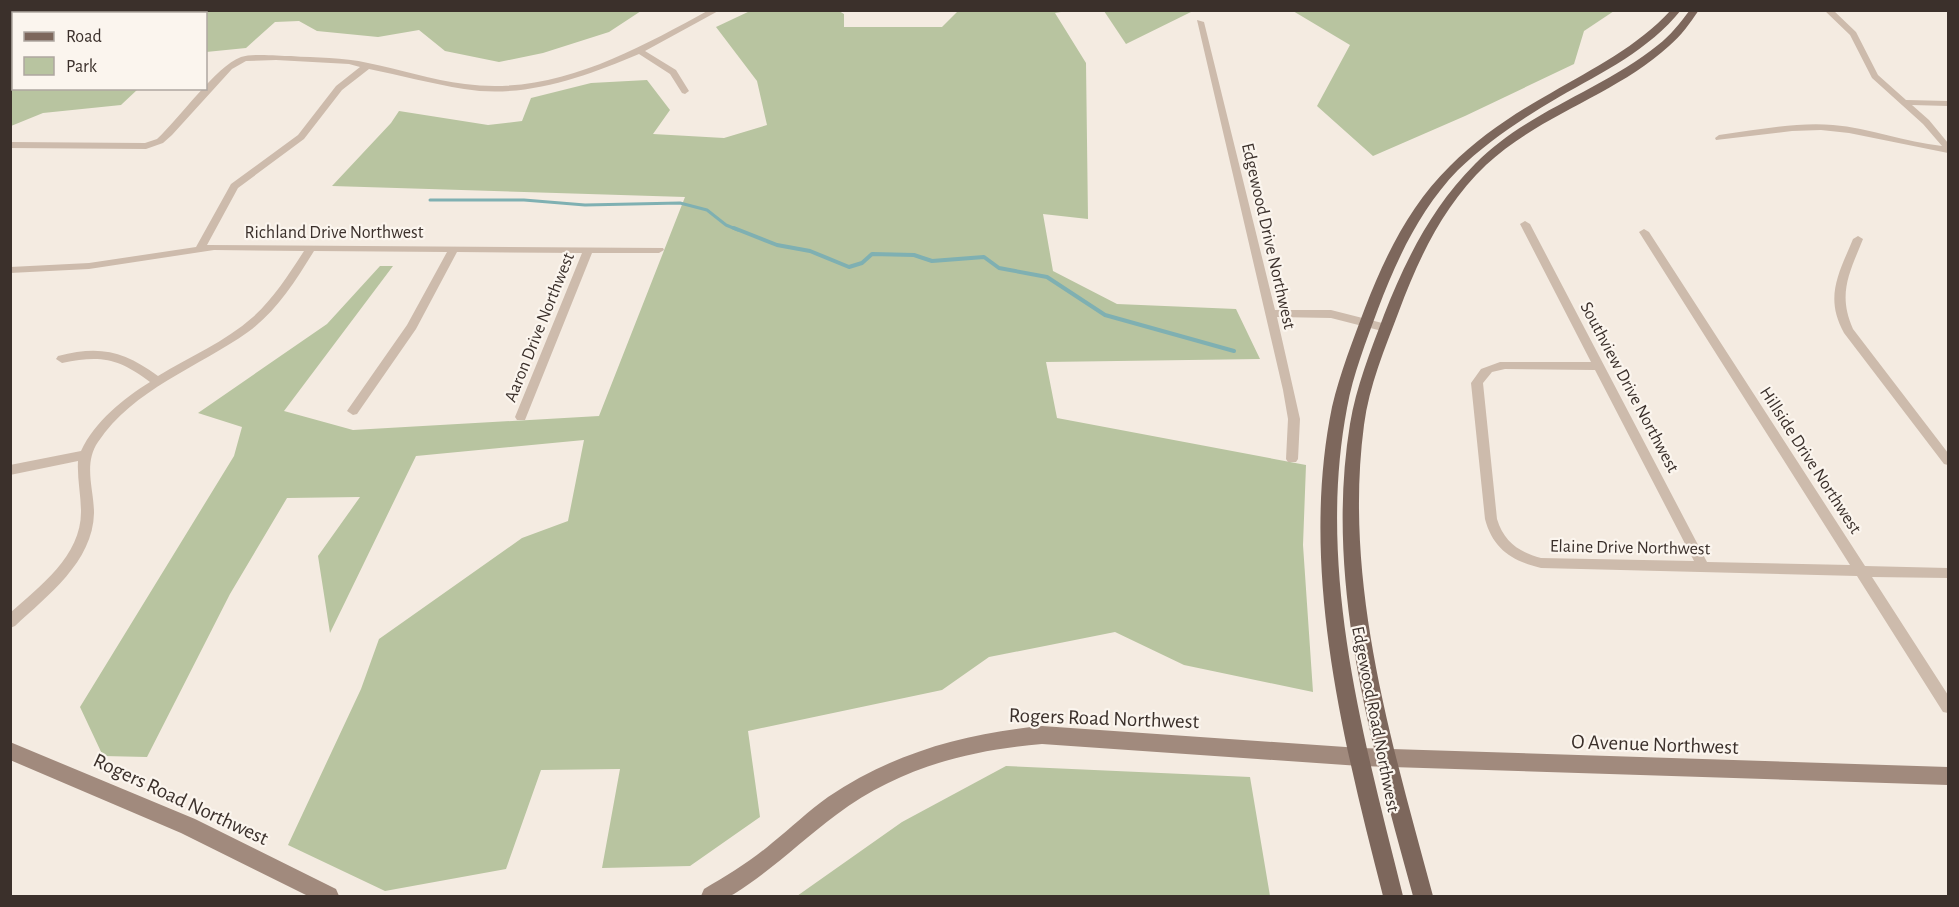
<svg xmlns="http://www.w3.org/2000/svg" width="1959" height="907" font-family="'Alegreya Sans',sans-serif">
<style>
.green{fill:#b8c4a0}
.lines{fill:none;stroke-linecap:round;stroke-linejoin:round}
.stream-far1{stroke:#7fb0b2;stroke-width:3}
.stream{stroke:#7fb0b2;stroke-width:4}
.street{fill:#cdbbac;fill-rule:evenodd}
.secondary{fill:#a18a7d;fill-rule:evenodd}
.primary{fill:#7d675c;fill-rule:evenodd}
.labels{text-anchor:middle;stroke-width:4.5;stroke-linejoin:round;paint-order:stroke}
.street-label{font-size:18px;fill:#3b302b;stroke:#fbf5ee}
.near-street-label{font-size:21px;fill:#3b302b;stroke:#fbf5ee}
</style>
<rect width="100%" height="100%" fill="#f4ebe1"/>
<path class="green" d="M11 10H641V11L609 32 543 53 499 62 445 51 419 30 378 37 317 31 299 21 275 22 246 48 206 52V14H14V88L138 89 121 105 43 113 11 126Z
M750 11H839L844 14V27H942L958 11H1067L1055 13 1086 63 1088 219 1043 214 1053 271 1117 304 1236 309 1260 359 1046 362 1057 418 1306 465 1303 545 1313 692 1184 665 1115 632 989 657 942 690 748 731 760 817 690 866 602 868 620 769 541 770 506 869 385 891 288 845 361 689 379 639 522 538 568 521 584 440 416 456 330 633 318 556 360 497 287 498 230 594 147 757 103 756 80 707 234 456 242 427 198 413 327 324 380 266H393L284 411 353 430 599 416 685 197 332 186 391 123 399 111 488 125 522 121 531 98 591 83 647 80 670 110 653 134 724 138 767 125 757 81 716 27Z
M1104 11H1193L1126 44Z
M1293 11H1614L1584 31 1574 64 1465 116 1373 156 1317 106 1350 45Z
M1006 766 1250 777 1270 896H797L902 822Z"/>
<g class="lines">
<path class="stream-far1" d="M430 200H524L585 205 680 203 707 210 726 225 738 230"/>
<path class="stream" d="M734 228 777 245 810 251 849 267 862 263 872 254 914 255 932 261 984 257 999 268 1047 277 1105 315 1234 351"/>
<path class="street" d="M709 10H720L645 51 676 70 689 91 685 94 682 93 670 74 639 54C584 77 525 99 464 89 432 84 400 75 369 69L342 90 304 139 238 188 207 245 663 248 664 250 659 253H592L525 420H517L515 417 582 253 457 252 416 329 357 414 353 415 347 411 349 408 407 325 447 252 314 251C296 280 277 311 248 332 199 367 133 389 98 442 83 464 94 489 94 513 93 562 47 596 15 626L10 628V613C40 586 81 556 81 512 81 495 77 478 78 461L10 475V465L81 451C95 421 123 399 150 382 118 358 101 355 62 363L56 359 58 356C100 345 124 351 158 376 189 357 225 342 253 317 274 298 289 274 304 251L214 250 89 269 10 273V267L89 263 196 247 231 184 298 135 336 86 360 67 349 64 276 60 246 61 232 69 172 135 163 143 146 149 10 148V142L145 143 157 139C179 119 216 66 241 57 253 53 278 56 291 56 316 58 343 57 368 63 399 69 432 80 465 84 554 96 634 51 709 10Z
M1824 10H1833L1856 32 1878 75 1906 100 1948 101V106L1912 105 1929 120 1948 143V153L1849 133 1821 130 1792 131 1716 140 1715 138 1719 135C1757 130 1795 122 1833 125 1870 128 1905 142 1942 146L1923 124 1872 78 1850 35Z
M1197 20 1204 22 1275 310H1331L1390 325 1391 328 1386 332 1331 318 1277 317 1300 419 1298 459 1296 462H1288L1286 459 1288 419 1283 390Z
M1525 221 1530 224 1707 562 1850 565 1639 232 1644 229 1649 232 1865 566 1948 568V578L1872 577 1948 695V713L1943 712 1857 576 1541 568C1512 561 1493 549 1485 519L1471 383 1481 369 1500 362H1591L1520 224ZM1505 369 1595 370 1694 561 1541 558C1519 552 1504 542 1497 519L1483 383 1492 372Z
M1858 236 1863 239C1850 272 1837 293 1853 329L1948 453V465L1944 464 1844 333C1824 297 1839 273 1853 239Z"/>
<path class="secondary" d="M1042 726 1360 748 1948 767V785L1360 766 1042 744C967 750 897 769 836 815 801 841 771 871 734 894L730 896H701L704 889C728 875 751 861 772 843 791 828 808 811 828 797 893 753 965 733 1042 726Z
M10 742 195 819 336 889 339 896H308L181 833 10 760Z"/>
<path class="primary" d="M1671 10H1681C1649 50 1603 72 1559 97 1523 118 1488 141 1458 170 1420 209 1397 259 1378 309 1366 342 1353 374 1347 408 1316 572 1364 739 1403 896H1383C1343 740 1299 568 1332 407 1340 373 1353 340 1365 308 1385 256 1410 205 1450 166 1480 136 1515 113 1551 93 1594 68 1637 47 1671 10Z
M1690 10H1699C1690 23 1681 36 1669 46 1617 94 1541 114 1486 165 1444 205 1419 257 1399 311 1385 348 1369 386 1364 425 1343 585 1392 743 1433 896H1413C1372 746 1324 582 1350 424 1356 387 1371 350 1384 315 1406 259 1432 207 1475 164 1527 111 1601 91 1658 45 1670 36 1680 23 1690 10Z"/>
</g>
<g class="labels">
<g class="street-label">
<text x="334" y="238">Richland Drive Northwest</text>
<text transform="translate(1269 236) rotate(77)" y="6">Edgewood Drive Northwest</text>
<text transform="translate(539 327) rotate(-68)" y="6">Aaron Drive Northwest</text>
<text transform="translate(1630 387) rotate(62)" y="6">Southview Drive Northwest</text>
<text transform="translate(1811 460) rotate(57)" y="6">Hillside Drive Northwest</text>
<text transform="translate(1630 547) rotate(1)" y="6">Elaine Drive Northwest</text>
<text transform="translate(1376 719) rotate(79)" y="6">Edgewood Road Northwest</text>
</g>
<g class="near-street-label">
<text transform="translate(1104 718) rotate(2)" y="7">Rogers Road Northwest</text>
<text transform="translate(1655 744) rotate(2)" y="7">O Avenue Northwest</text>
<text transform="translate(181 799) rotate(25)" y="7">Rogers Road Northwest</text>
</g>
</g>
<rect width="1959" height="907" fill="none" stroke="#3b302b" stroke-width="24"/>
<rect x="12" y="12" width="195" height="78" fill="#fbf5ee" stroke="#aea6a0" stroke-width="1.5"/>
<rect x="24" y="32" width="30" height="9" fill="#7d675c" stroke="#aea6a0" stroke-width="1.5"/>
<text x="66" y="42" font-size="18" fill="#3b302b">Road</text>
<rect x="24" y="57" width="30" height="18" fill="#b8c4a0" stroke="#aea6a0" stroke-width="1.5"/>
<text x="66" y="72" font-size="18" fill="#3b302b">Park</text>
</svg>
